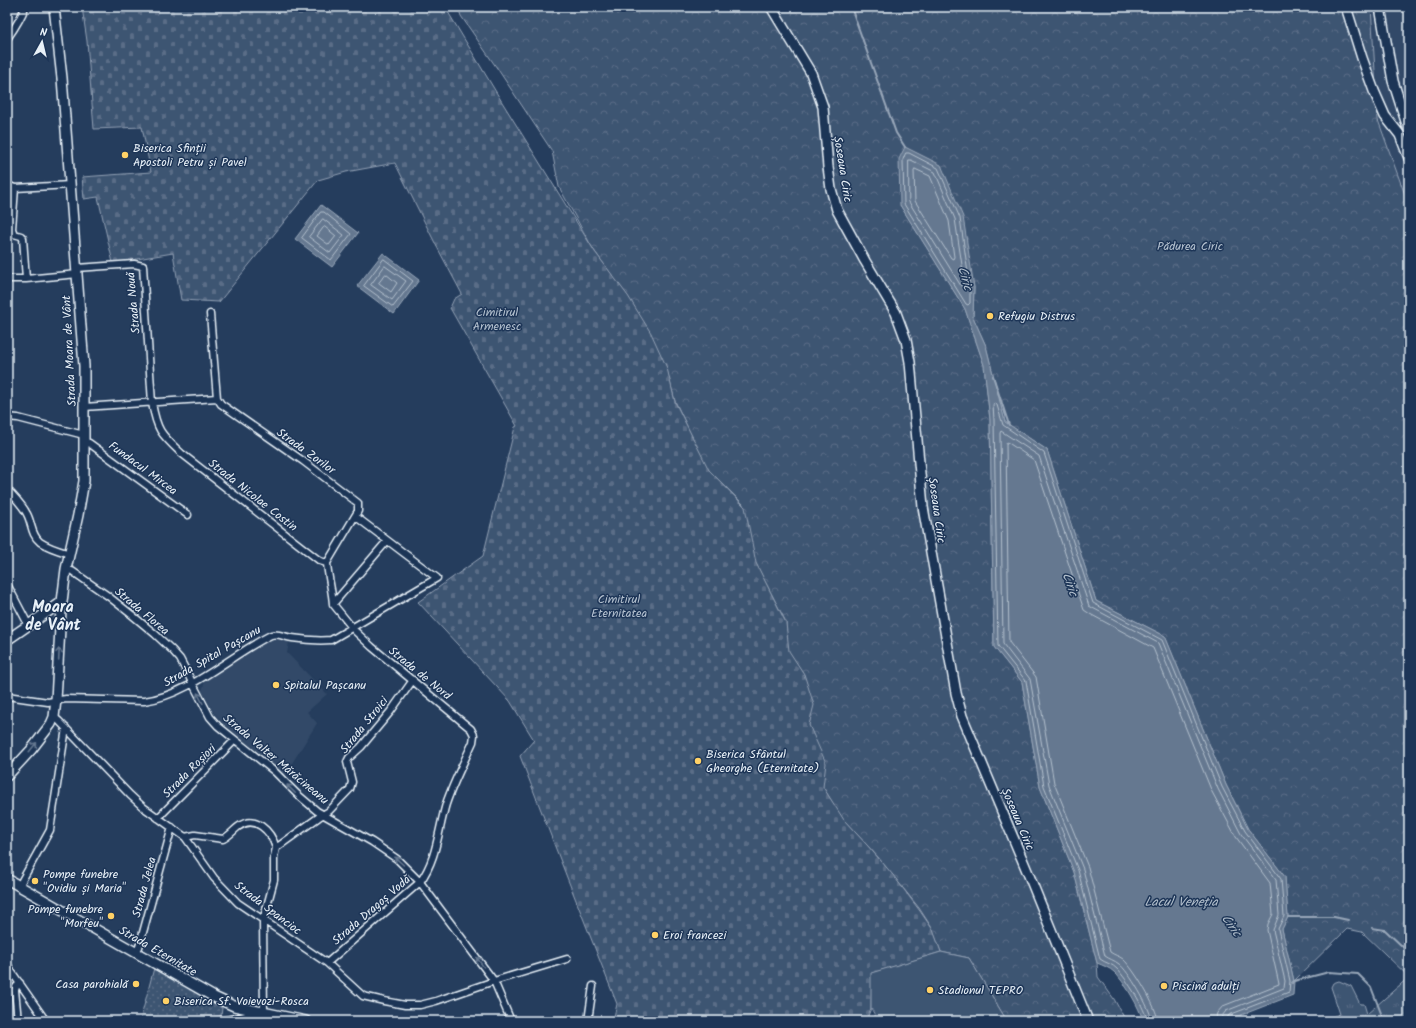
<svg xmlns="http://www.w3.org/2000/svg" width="1416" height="1028" font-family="Kalam,sans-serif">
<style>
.built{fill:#334a68}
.grass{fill:url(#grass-tufts);stroke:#93a2b5}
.forest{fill:url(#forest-crowns);stroke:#93a2b5}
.cemetery{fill:url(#cemetery-stones);stroke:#93a2b5}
.park{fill:url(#park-dots);stroke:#93a2b5}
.garden{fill:#3e5472;stroke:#93a2b5}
.water{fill:#657890;stroke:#99a8ba}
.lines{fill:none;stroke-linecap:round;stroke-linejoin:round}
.shore{stroke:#b4c1ce;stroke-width:1}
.stream{stroke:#99a8ba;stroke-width:2}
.street-casing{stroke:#e8f1f8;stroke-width:9}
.secondary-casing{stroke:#e8f1f8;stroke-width:12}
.street{stroke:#1d3557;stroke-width:6}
.secondary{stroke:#1d3557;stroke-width:9}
.oneway{stroke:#64778f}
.poi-dot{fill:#ffd166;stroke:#1d3557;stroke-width:1.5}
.labels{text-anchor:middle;stroke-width:3;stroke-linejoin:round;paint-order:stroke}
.poi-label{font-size:12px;fill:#e8f1f8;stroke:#1d3557;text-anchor:start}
.street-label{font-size:12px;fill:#e8f1f8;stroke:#1d3557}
.park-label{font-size:12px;fill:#b5c2d0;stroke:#1d3557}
.water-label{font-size:13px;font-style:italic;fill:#b4c1ce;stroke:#1d3557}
.district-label{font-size:16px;font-weight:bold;fill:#e8f1f8;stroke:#1d3557}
</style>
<defs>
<pattern id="grass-tufts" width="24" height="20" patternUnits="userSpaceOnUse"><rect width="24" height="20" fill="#3e5472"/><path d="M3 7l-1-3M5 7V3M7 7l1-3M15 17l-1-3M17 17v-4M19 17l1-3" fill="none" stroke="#5a6d87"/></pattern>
<pattern id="forest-crowns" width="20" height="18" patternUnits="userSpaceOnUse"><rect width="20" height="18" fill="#3e5472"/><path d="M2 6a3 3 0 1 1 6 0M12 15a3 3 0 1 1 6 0" fill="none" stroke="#5a6d87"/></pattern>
<pattern id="cemetery-stones" width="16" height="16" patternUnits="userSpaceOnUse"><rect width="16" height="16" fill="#3e5472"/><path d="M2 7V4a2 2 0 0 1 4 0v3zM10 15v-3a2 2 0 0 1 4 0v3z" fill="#5a6d87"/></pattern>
<pattern id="park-dots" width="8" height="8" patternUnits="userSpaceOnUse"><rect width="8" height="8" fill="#3e5472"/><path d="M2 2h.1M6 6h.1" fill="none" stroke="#5a6d87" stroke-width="1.8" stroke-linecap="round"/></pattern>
</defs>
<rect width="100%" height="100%" fill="#253d5d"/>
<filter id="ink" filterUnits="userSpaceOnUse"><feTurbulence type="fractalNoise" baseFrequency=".025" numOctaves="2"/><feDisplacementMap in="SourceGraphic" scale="8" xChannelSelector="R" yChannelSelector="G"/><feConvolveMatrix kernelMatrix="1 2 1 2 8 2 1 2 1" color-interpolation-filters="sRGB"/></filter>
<g filter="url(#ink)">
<path class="built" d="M1371 7H1409V206L1378 120Z
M269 638 289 642 287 653 327 694 307 712 317 723 284 776 256 750 230 731 214 713 202 691 207 675Z"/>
<path class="grass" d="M1409 977V1021H1321L1340 1014 1331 987 1333 983 1339 981 1351 986 1360 1004H1364L1367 1014Z"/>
<path class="forest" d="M458 7H1371L1378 120 1409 206V977L1362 932 1347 929 1294 981 1282 929 1288 917 1285 877 1248 829 1226 785 1165 636 1096 601 1047 450 1005 422 986 346 973 317 974 287 900 205 965 309 984 365 990 420 994 647 1022 682 1040 787 1074 872 1097 963 1098 977 1114 999 1126 1021H1007L969 958 941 952 932 928 919 908 878 857 841 817 822 785 809 725 813 704 803 673 787 649 786 622 755 562 743 504 707 468 675 401 666 366 625 293 593 249 559 187 552 151 499 71 461 16Z"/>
<path class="cemetery" d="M82 7H445L502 102 595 252 628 296 651 333 667 368 675 402 709 470 745 507 756 563 786 623 789 651 804 674 814 705 809 725 826 763 823 787 844 820 867 845 893 875 920 911 933 930 941 952 872 973 871 1008 866 1021H613L617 1004 568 880 520 756 534 740 510 701 418 602 483 556 515 427 517 426 450 308 454 299 462 294 436 245 395 163 346 172 318 180 219 302 181 300 173 253 113 263 98 197 84 199 82 177 151 172 142 127 94 129 87 41Z"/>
<path class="park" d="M154 968 222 1008 221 1016 193 1021H140Z"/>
<path class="garden" d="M941 952 969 958 1007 1021H878L871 1008V973Z"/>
<path class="water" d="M905 147 941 165 963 217 974 287 973 317 986 346 1005 422 1047 450 1096 601 1165 636 1226 785 1248 829 1285 877 1288 917 1282 929 1294 981 1293 995 1226 1021H1143C1140 1008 1124 981 1114 972 1110 968 1102 965 1097 963L1074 872 1040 787 1022 682 994 647 990 420 984 365 965 309 900 205 899 159Z
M321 205 358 233 332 267 295 239Z
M383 253 419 280 394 314 357 286Z"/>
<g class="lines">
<path class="shore" d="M906 153H909L938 168 960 218 970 287V303L968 305 966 304 904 204 903 160Z
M909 160H911L935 172 955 219 965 285 964 287 961 286 909 202Z
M915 169 930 176 949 221 954 257 953 259 951 258 915 201 914 171Z
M321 212H324L351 234 331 260 302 238Z
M323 219 344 235 330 253 309 237Z
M325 227 336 236 329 245 317 236 323 228Z
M384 259 413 281 393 307 364 286Z
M385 266 406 281 392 300 371 285Z
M386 274 397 283 391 292 379 283Z
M1147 1021C1146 1009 1126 978 1117 969 1113 964 1105 963 1100 959L1078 870 1044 786 1026 681 998 646 994 420 993 405 994 403 997 405 1003 425 1044 453 1093 603 1162 640 1222 787 1245 831 1281 879 1284 916 1278 929 1290 981 1289 992 1229 1015 1227 1018 1226 1021
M1152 1021C1151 1009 1128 970 1119 964 1114 960 1109 959 1105 956L1083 869 1049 785 1030 679 1003 644 1000 433 1001 431 1039 456 1089 606 1158 643 1218 789 1241 834 1276 880 1279 915 1273 930 1285 981 1284 988 1226 1011 1222 1016 1221 1021
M1158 1021C1157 1007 1134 969 1123 959 1119 956 1114 955 1110 952L1088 867 1054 783 1036 677 1009 642 1006 444 1007 442 1034 460 1084 610 1090 614 1153 648 1212 792 1236 837 1270 883 1273 914 1268 924 1267 930 1279 984 1223 1006 1217 1013 1215 1021"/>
<path class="stream" d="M851 7 896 133 905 147
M993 376 1009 425
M1288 917H1334L1348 920
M1372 928 1385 930 1403 947 1409 957
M1292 983 1294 981 1329 972 1358 974 1371 987 1384 1021"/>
<g class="street-casing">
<path id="street" d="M7 39C14 29 21 19 25 7
M7 185 15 188 71 185
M15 188 12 229 14 234 21 236 23 238 26 279
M77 268 134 264 143 266 152 403C157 431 161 434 181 453L320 561 327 563C328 577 332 590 333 604
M7 279H26L78 274
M84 407 217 398
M7 417 18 418 80 434H84
M84 442 89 443 188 515
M7 489C14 497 22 504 27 514 32 523 31 535 40 542 49 548 60 551 70 554
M327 563 355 516
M66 569 72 571 108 596 132 615 155 634 172 650 180 659 210 717 218 726 275 772 297 794 317 811 372 842 397 859 420 882 494 981 511 1021
M7 584 29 626
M333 604 387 541
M7 696 48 702 66 699 144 701C190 695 230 655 271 635 279 633 284 637 292 638 305 640 318 641 331 640L437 578 355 516 358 511V503L303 461 221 404 217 398 210 314
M54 717 59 721 130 795 143 807 185 837 214 878 238 903 327 963 363 996 384 1001 405 1005H420L436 1001 494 981 567 959
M158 818 235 740
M185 837 195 835 223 839C229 836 233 831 238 827 255 814 271 831 276 848
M19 886 50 830 66 728
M136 952 139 947 172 827
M7 963 11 971 46 1021
M327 963 420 882C437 859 438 831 446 804 453 783 464 762 473 742L474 735 471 729 372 647 355 631 333 604
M18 1021 15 990 16 987 20 983
M221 1021 261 1013
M266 1021 264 1013 263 921 274 880V857L276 848 319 817 329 811 350 789 352 782 347 762 349 758 361 747 391 711 413 680
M588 1021 593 986"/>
</g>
<g class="secondary-casing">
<path id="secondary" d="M771 7 811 73 823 107 828 167 831 189 837 210 865 261 896 313 906 340 910 362 923 507 956 693 962 716 1030 878 1088 1021
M1346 7 1362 58 1374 91 1385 116 1400 135 1409 158
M1380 7 1393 81 1409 131
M7 640 62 602
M7 776 31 750 51 724 54 717 56 700 61 610 66 569 78 515 84 481V366L62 78 54 7
M7 879 214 997 234 1006 306 1021"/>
</g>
<use href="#street" class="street"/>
<use href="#secondary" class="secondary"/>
</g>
<defs><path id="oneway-shaft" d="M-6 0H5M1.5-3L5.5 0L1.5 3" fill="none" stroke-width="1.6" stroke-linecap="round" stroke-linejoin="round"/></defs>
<g class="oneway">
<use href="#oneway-shaft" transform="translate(59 654) rotate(-87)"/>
<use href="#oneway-shaft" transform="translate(200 698) rotate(-118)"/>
<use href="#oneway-shaft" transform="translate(33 747) rotate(-51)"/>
<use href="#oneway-shaft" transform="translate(291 789) rotate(-135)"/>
<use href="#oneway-shaft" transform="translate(399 861) rotate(-138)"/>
<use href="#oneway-shaft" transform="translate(480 962) rotate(-126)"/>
</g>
</g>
<g class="poi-dot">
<circle cx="125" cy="155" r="4"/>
<circle cx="990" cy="316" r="4"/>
<circle cx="276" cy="685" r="4"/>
<circle cx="698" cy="761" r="4"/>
<circle cx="35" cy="881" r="4"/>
<circle cx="111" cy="916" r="4"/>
<circle cx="655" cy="935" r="4"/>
<circle cx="136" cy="984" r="4"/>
<circle cx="1164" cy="986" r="4"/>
<circle cx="930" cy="990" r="4"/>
<circle cx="166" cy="1001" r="4"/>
</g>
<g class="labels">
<g class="poi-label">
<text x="133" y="152">Biserica Sfinții<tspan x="133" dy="14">Apostoli Petru și Pavel</tspan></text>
<text x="998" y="320">Refugiu Distrus</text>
<text x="284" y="689">Spitalul Pașcanu</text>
<text x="706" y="758">Biserica Sfântul<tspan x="706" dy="14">Gheorghe (Eternitate)</tspan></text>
<text x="43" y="878">Pompe funebre<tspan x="43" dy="14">"Ovidiu și Maria"</tspan></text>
<text x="103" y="913" text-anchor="end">Pompe funebre<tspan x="103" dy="14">"Morfeu"</tspan></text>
<text x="663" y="939">Eroi francezi</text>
<text x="128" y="988" text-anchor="end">Casa parohială</text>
<text x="1172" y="990">Piscină adulți</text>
<text x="938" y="994">Stadionul TEPRO</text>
<text x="174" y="1005">Biserica Sf. Voievozi-Rosca</text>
</g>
<g class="street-label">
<text transform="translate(843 169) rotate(81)" y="4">Șoseaua Ciric</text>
<text transform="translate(133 303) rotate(-95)" y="4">Strada Nouă</text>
<text transform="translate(69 351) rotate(-93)" y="4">Strada Moara de Vânt</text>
<text transform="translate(306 451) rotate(36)" y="4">Strada Zorilor</text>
<text transform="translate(143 468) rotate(36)" y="4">Fundacul Mircea</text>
<text transform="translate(253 495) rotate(38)" y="4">Strada Nicolae Costin</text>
<text transform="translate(937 510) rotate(82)" y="4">Șoseaua Ciric</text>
<text transform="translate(142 611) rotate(40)" y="4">Strada Florea</text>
<text transform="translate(212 656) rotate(-30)" y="4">Strada Spital Pașcanu</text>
<text transform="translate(420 673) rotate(39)" y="4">Strada de Nord</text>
<text transform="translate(364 725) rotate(-51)" y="4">Strada Stroici</text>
<text transform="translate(276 759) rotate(40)" y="4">Strada Valter Mărăcineanu</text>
<text transform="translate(189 771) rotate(-45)" y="4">Strada Roșiori</text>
<text transform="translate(1018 819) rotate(67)" y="4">Șoseaua Ciric</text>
<text transform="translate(144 887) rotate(-75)" y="4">Strada Jelea</text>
<text transform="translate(268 908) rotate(37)" y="4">Strada Spancioc</text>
<text transform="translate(371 910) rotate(-41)" y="4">Strada Dragoș Vodă</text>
<text transform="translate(158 951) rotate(30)" y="4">Strada Eternitate</text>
</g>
<g class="park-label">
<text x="1190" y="250">Pădurea Ciric</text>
<text x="497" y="316">Cimitirul<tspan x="497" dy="14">Armenesc</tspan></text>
<text x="619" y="603">Cimitirul<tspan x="619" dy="14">Eternitatea</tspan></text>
</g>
<g class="water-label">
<text transform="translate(966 278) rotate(74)" y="5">Ciric</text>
<text transform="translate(1071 584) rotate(71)" y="5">Ciric</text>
<text x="1181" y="906">Lacul Veneția</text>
<text transform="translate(1232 925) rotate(54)" y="5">Ciric</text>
</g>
<g class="district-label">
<text x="53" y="612">Moara<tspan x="53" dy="18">de Vânt</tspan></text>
</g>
</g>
<rect width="1416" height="1028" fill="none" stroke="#1d3557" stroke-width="24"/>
<rect x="12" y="12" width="1392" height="1004" fill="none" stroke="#e8f1f8" stroke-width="1.5" filter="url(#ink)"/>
<g transform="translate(42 42) rotate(8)" stroke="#1d3557" stroke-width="3" paint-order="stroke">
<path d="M0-3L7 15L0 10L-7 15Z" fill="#e8f1f8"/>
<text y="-6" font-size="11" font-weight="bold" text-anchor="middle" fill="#e8f1f8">N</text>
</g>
</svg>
